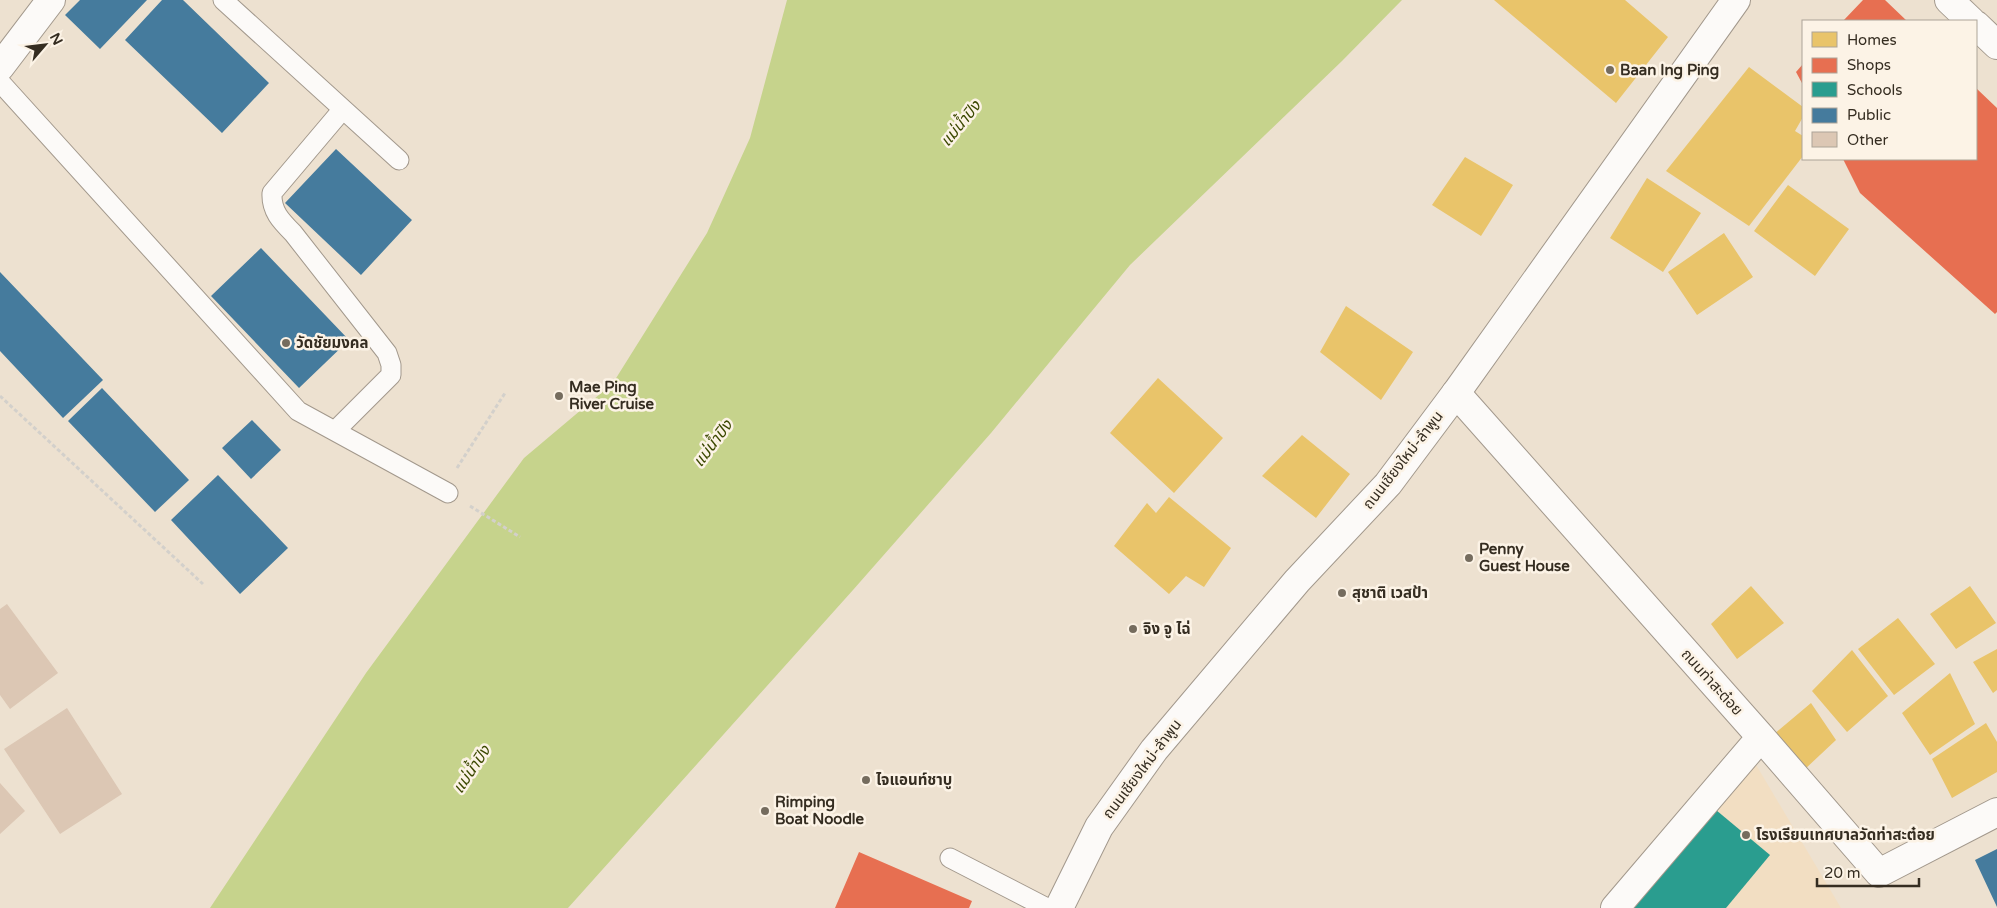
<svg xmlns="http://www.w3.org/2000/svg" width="1997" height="908" font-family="'Varela Round','Noto Sans Thai',sans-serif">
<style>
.built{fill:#f2dec2}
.water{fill:#c6d38c}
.homes{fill:#e9c46a}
.shops{fill:#e76f51}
.schools{fill:#2a9d8f}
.public{fill:#457b9d}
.building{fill:#dcc7b4}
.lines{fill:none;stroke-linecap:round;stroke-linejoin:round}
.service-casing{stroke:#a2988c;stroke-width:21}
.minor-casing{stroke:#a2988c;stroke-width:30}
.tertiary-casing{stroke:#a2988c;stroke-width:30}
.secondary-casing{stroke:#a2988c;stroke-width:30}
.path{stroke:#d3d0cb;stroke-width:3;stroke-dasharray:4 2.5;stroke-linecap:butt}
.service{stroke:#fcfaf8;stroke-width:19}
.minor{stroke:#fcfaf8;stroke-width:28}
.tertiary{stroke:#fcfaf8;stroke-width:28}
.secondary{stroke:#fcfaf8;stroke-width:28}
.poi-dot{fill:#756c5e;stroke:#fcf3e6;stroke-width:2}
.labels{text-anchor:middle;stroke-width:5;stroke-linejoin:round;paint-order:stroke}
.poi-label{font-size:15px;font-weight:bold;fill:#352d21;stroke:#fcf3e6;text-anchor:start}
.street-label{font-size:15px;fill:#352d21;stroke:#fcf3e6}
.water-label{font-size:16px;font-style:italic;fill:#3b4800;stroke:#fcf3e6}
</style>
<rect width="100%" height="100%" fill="#ede1d0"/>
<path class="built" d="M1755 763 1841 908H1632Z"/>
<path class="water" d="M787 0H1402L1342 61 1130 265 991 433 853 590 568 908H210L366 673 524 458 613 383 707 233 750 138Z"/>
<path class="homes" d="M1494 0H1625L1668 37 1616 103Z
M1749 67 1803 107V117L1795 131 1803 136V156L1749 226 1666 171Z
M1465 157 1513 185 1481 236 1432 205Z
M1647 178 1701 213 1663 272 1610 238Z
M1788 185 1849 229 1815 276 1754 231Z
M1724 233 1753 277 1697 315 1668 272Z
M1346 306 1413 352 1381 400 1320 352Z
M1158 378 1223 438 1174 493 1110 433Z
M1302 435 1350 474 1316 518 1262 476Z
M1169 497 1231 548 1204 587 1186 576 1169 594 1114 546 1147 503 1156 513Z
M1751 586 1784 623 1737 659 1711 624Z
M1970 586 1996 623 1956 649 1930 614Z
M1898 618 1935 664 1894 695 1858 649Z
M1997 649V690L1993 693 1973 662Z
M1852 650 1888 696 1847 732 1812 691Z
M1950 673 1975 724 1930 755 1902 713Z
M1811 703 1836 740 1804 770 1773 735Z
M1986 723 1997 742V772L1952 798 1932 759Z"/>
<path class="shops" d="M1863 0H1885L1907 21H1843Z
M1803 64V85L1796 72Z
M1976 88 1997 108V312L1995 314 1860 193 1843 159H1976Z
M859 852 972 901 969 908H835Z"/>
<path class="schools" d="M1716 810 1770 855 1726 908H1634Z"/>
<path class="public" d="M80 0H147L100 49 65 15Z
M162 0H183L269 83 222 133 125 40Z
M336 149 412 220 361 275 285 203Z
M261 248 349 340 299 388 211 296Z
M0 272 103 380 63 418 0 351Z
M102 388 189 480 155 512 68 421Z
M252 420 281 450 251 479 222 448Z
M218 475 288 548 240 594 171 520Z
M1997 849V907L1975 860Z"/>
<path class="building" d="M7 604 58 673 10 709 0 695V609Z
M67 708 122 794 60 834 4 749Z
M0 783 25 811 0 834Z"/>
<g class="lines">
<g class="service-casing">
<path id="service" d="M223 0 399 160
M0 82 298 411 448 493
M335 431 391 375V365L387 353 293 233C281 221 271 211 272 193L343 109
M950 858 1047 908"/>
</g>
<g class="minor-casing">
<path id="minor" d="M1949 0 1971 21
M1976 25 1997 45
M1456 393 1761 737 1879 873 1997 812
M1615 908 1761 737"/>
</g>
<g class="tertiary-casing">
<path id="tertiary" d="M0 67 51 0"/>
</g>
<g class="secondary-casing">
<path id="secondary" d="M1059 908 1099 827 1154 750 1297 581 1388 484 1456 393 1736 0"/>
</g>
<path class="path" d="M0 396 203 584
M457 468 505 393
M470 506 520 537"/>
<use href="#service" class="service"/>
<use href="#minor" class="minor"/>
<use href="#tertiary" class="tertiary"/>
<use href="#secondary" class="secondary"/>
</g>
<g class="poi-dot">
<circle cx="1610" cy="70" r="5"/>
<circle cx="286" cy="343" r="5"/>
<circle cx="559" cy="396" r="5"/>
<circle cx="1469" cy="558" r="5"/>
<circle cx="1342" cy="593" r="5"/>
<circle cx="1133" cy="629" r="5"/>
<circle cx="866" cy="780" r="5"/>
<circle cx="765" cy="811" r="5"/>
<circle cx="1746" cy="835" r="5"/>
</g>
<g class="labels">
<g class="poi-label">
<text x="1620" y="75">Baan Ing Ping</text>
<text x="296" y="348">วัดชัยมงคล</text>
<text x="569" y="392">Mae Ping<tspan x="569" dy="17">River Cruise</tspan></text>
<text x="1479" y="554">Penny<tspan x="1479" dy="17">Guest House</tspan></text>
<text x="1352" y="598">สุชาติ เวสป้า</text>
<text x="1143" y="634">จิง จู ไฉ่</text>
<text x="876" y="785">ไจแอนท์ชาบู</text>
<text x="775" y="807">Rimping<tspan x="775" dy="17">Boat Noodle</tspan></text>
<text x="1756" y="840">โรงเรียนเทศบาลวัดท่าสะต๋อย</text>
</g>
<g class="street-label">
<text transform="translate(1403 460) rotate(-52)" y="5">ถนนเชียงใหม่-ลำพูน</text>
<text transform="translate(1712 682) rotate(48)" y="5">ถนนท่าสะต๋อย</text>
<text transform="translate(1142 769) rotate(-53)" y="5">ถนนเชียงใหม่-ลำพูน</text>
</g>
<g class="water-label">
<text transform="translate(960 123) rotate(-51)" y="6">แม่น้ำปิง</text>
<text transform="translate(712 443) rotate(-53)" y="6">แม่น้ำปิง</text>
<text transform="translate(471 769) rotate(-56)" y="6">แม่น้ำปิง</text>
</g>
</g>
<rect x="1802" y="20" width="175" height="140" fill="#fcf3e6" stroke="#aca497"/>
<rect x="1812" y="32" width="25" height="15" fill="#e9c46a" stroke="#aca497"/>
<text x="1847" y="45" font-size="15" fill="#352d21">Homes</text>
<rect x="1812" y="58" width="25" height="15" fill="#e76f51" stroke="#aca497"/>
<text x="1847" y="70" font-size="15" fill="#352d21">Shops</text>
<rect x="1812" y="82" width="25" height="15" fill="#2a9d8f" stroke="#aca497"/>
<text x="1847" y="95" font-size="15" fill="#352d21">Schools</text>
<rect x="1812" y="108" width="25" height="15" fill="#457b9d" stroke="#aca497"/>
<text x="1847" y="120" font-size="15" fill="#352d21">Public</text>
<rect x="1812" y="132" width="25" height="15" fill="#dcc7b4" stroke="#aca497"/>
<text x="1847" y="145" font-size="15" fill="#352d21">Other</text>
<g transform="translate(45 45) rotate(62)" stroke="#fcf3e6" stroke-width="4" paint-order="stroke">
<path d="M0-4L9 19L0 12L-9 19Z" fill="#352d21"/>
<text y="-8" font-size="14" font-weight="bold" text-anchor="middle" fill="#352d21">N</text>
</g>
<path d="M1817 878v8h102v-8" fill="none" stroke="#352d21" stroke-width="2.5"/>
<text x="1824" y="878" font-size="15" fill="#352d21" stroke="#fcf3e6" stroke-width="4" paint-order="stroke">20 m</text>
</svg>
